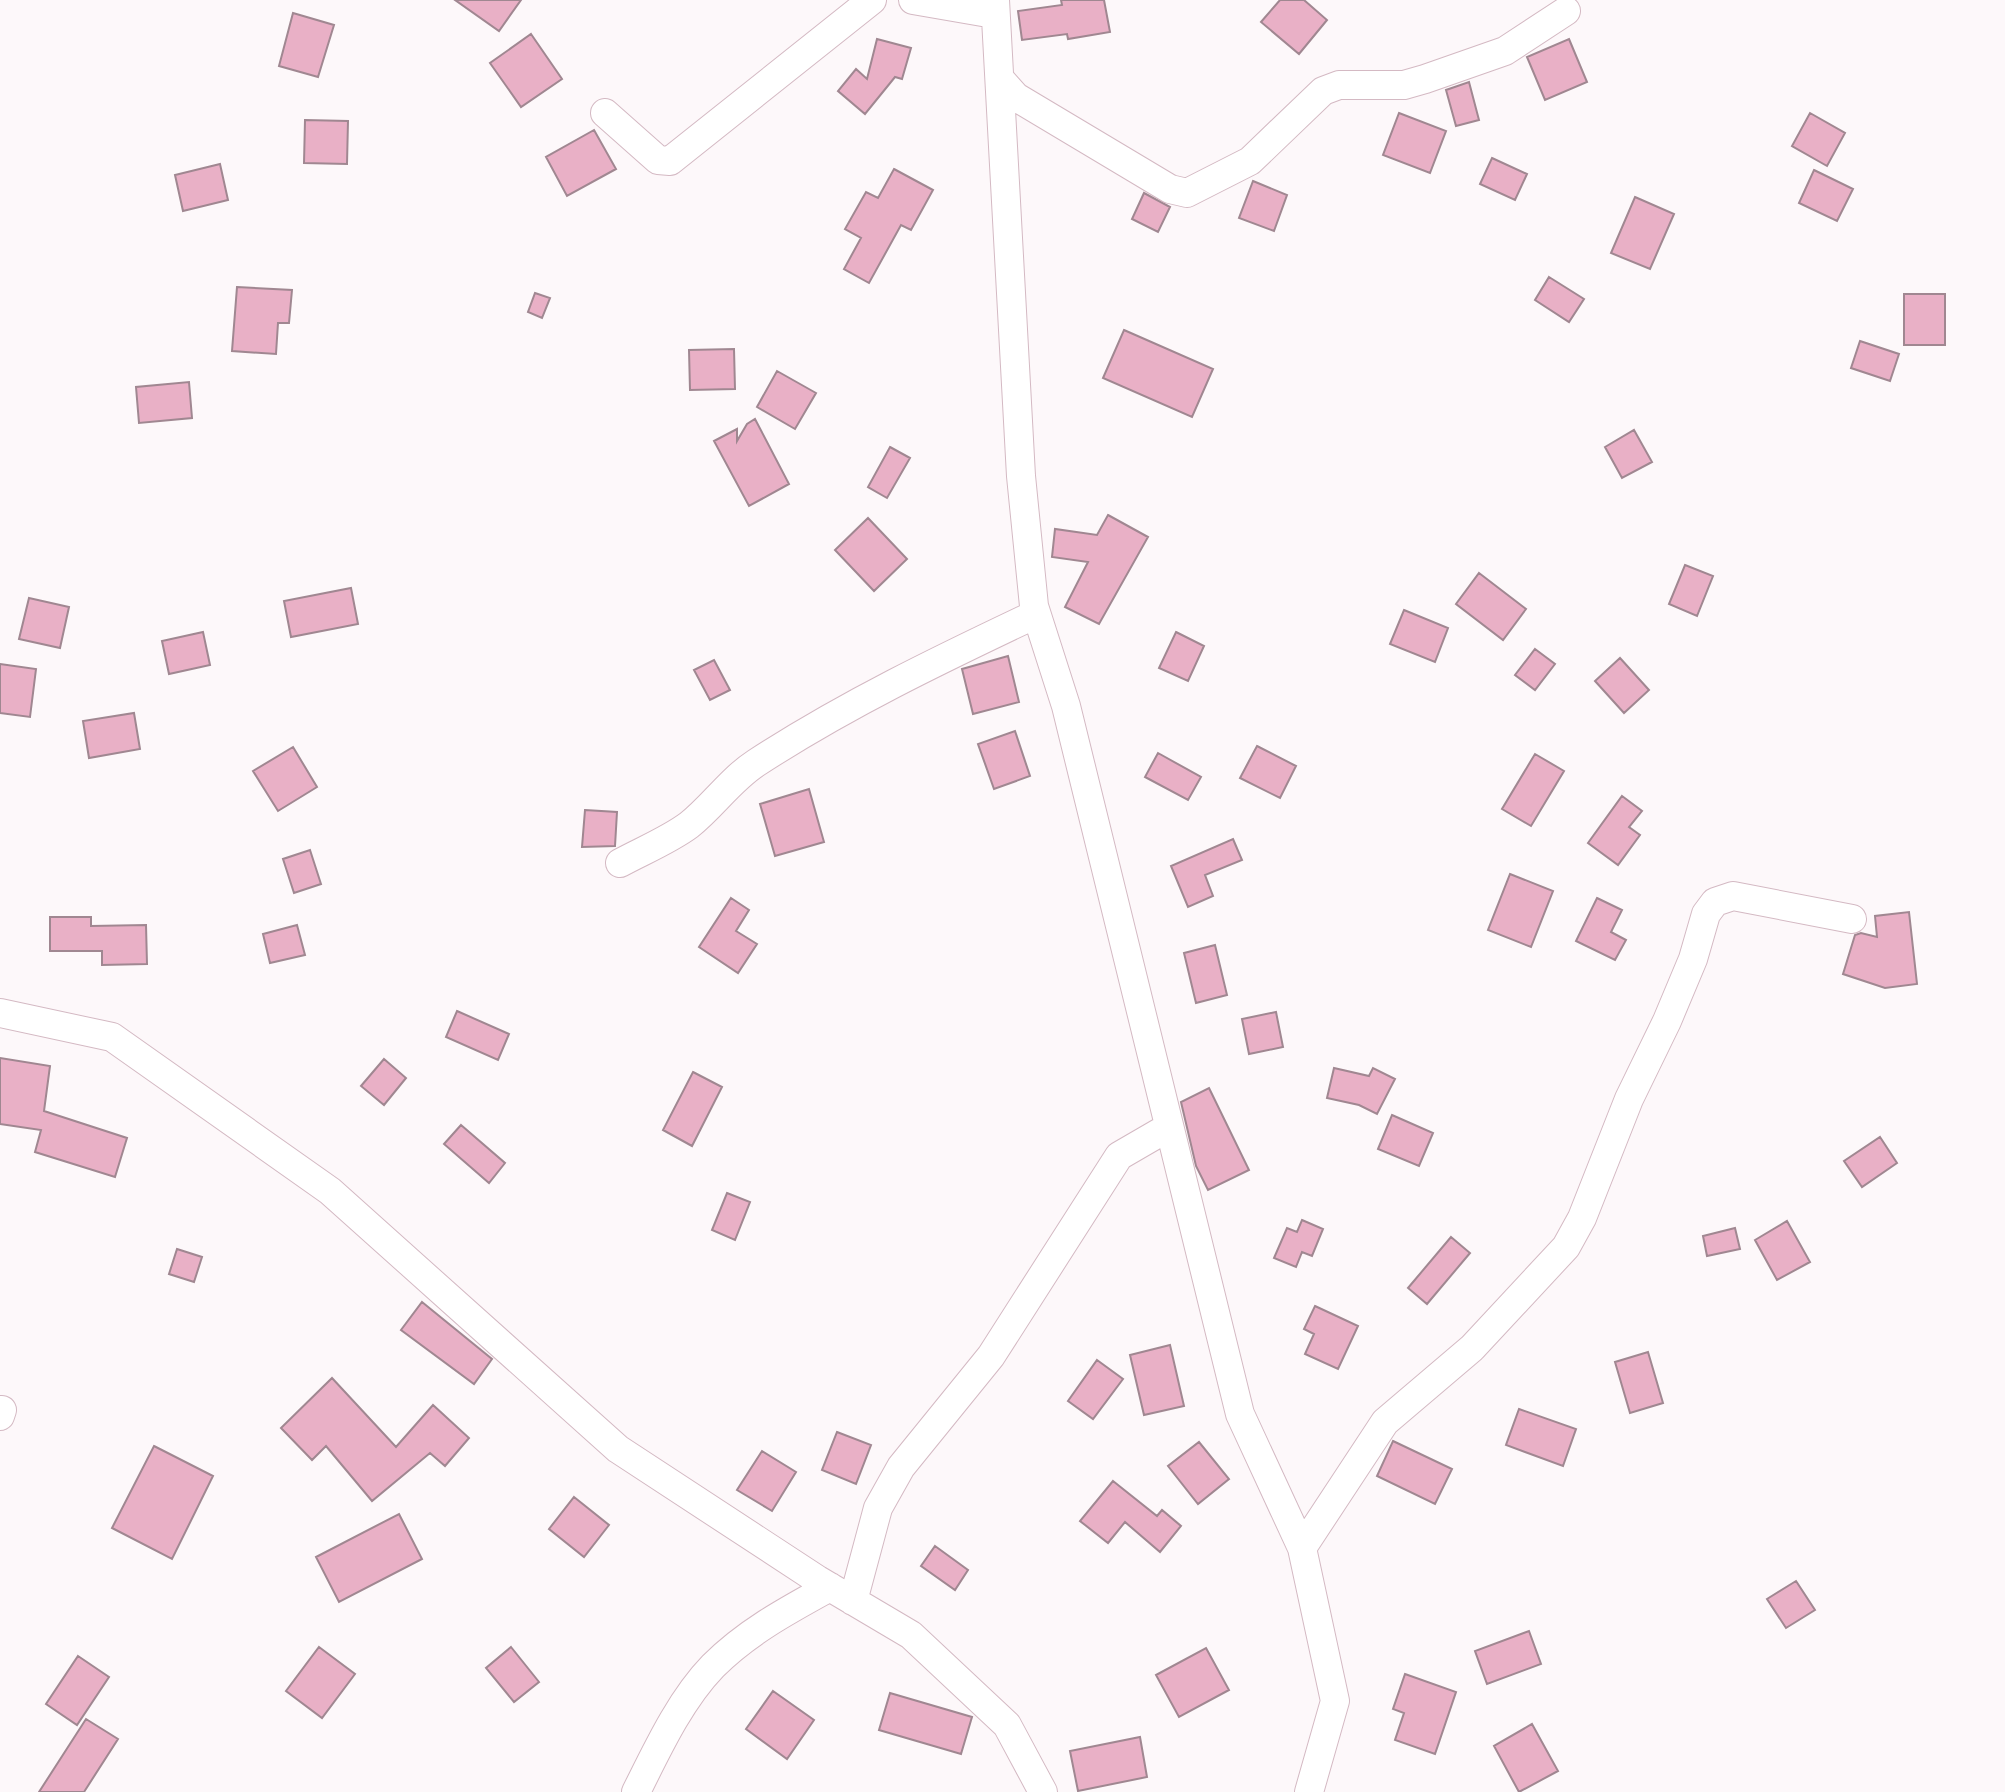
<svg xmlns="http://www.w3.org/2000/svg" width="2005" height="1792" font-family="'Times New Roman',serif">
<style>
.building{fill:#e9b0c6;stroke:#a08791;stroke-width:2}
.lines{fill:none;stroke-linecap:round;stroke-linejoin:round}
.minor-casing{stroke:#d4b9c3;stroke-width:30}
.minor{stroke:#fff;stroke-width:28}
</style>
<rect width="100%" height="100%" fill="#fdf8fa"/>
<path class="building" d="M455 0H521L499 31Z
M1061 0H1104L1110 32 1068 39 1067 34 1022 40 1018 11 1062 5Z
M1280 0H1304L1327 20 1299 54 1261 22Z
M293 13 334 25 318 77 279 66Z
M531 34 562 79 521 107 490 63Z
M877 39 911 48 902 79 895 77 865 114 838 91 856 69 867 79Z
M1569 39 1587 82 1545 100 1527 57Z
M1469 82 1479 120 1456 126 1446 90Z
M1399 113 1446 131 1430 173 1383 155Z
M1810 113 1845 133 1827 166 1792 146Z
M305 120 348 121 347 164 304 163Z
M594 130 616 169 567 196 546 157Z
M1492 158 1527 174 1515 200 1480 184Z
M220 164 228 200 183 211 175 175Z
M894 169 933 190 911 230 901 225 869 283 844 269 861 238 845 229 866 192 878 198Z
M1814 170 1853 189 1837 221 1799 203Z
M1253 181 1287 195 1274 231 1239 218Z
M1144 193 1170 207 1158 232 1132 219Z
M1635 197 1674 214 1650 269 1611 253Z
M1549 277 1584 299 1569 322 1535 300Z
M237 287 292 290 289 323H278L276 354 232 351Z
M535 293 550 298 542 318 528 312Z
M1904 294H1945V345H1904Z
M1124 330 1213 369 1192 417 1103 378Z
M1860 341 1899 354 1890 381 1851 368Z
M734 349 735 389 690 390 689 350Z
M777 371 816 393 795 429 757 407Z
M189 382 192 418 139 423 136 387Z
M755 419 789 484 749 506 714 441 737 429V441L747 424Z
M1634 430 1652 462 1622 478 1605 447Z
M890 447 910 458 887 498 868 487Z
M1108 515 1148 537 1099 624 1065 607 1088 562 1052 557 1055 529 1097 535Z
M868 518 907 559 874 591 835 550Z
M1685 565 1713 576 1697 616 1669 604Z
M1479 573 1526 609 1503 640 1456 604Z
M351 588 358 624 291 637 284 601Z
M29 598 69 607 60 648 19 639Z
M1404 610 1448 628 1435 662 1390 644Z
M203 632 210 665 169 674 162 641Z
M1176 632 1204 646 1188 681 1159 668Z
M1535 649 1555 664 1535 690 1515 675Z
M1008 656 1019 702 973 714 962 669Z
M1620 658 1649 690 1624 713 1595 681Z
M714 660 730 690 710 700 694 670Z
M0 664 36 669 30 717 0 713Z
M134 713 140 749 89 758 83 721Z
M1015 731 1030 776 994 789 978 744Z
M1257 746 1296 766 1280 798 1240 778Z
M293 747 317 787 278 811 253 771Z
M1158 753 1201 777 1188 800 1145 777Z
M1535 754 1564 771 1531 826 1502 809Z
M809 789 824 842 775 856 760 804Z
M1622 796 1642 811 1629 827 1640 835 1618 865 1588 843Z
M585 810 617 812 615 846 582 847Z
M1233 839 1242 860 1205 875 1213 896 1188 907 1171 866Z
M310 850 321 884 294 893 283 859Z
M1510 874 1553 891 1531 947 1488 930Z
M731 898 749 910 736 931 757 944 738 973 699 947Z
M1597 898 1622 910 1611 932 1626 940 1615 960 1576 941Z
M1909 912 1917 984 1885 988 1843 974 1855 935 1861 933 1877 937 1875 916Z
M50 917H91V926L146 925 147 964 102 965V951H50Z
M297 925 305 955 270 963 263 934Z
M1215 945 1227 995 1196 1003 1184 953Z
M457 1011 509 1034 498 1060 446 1037Z
M1276 1012 1283 1047 1249 1054 1242 1019Z
M0 1058 50 1066 44 1111 127 1138 115 1177 35 1152 41 1130 0 1124Z
M384 1059 406 1078 384 1105 361 1086Z
M1334 1068 1369 1076 1373 1068 1395 1079 1377 1114 1359 1105 1327 1098Z
M693 1072 722 1087 692 1146 663 1130Z
M1209 1088 1249 1170 1208 1190 1196 1166 1181 1102Z
M1392 1115 1433 1133 1419 1166 1378 1149Z
M461 1125 505 1163 489 1183 444 1144Z
M1880 1137 1897 1163 1862 1187 1844 1161Z
M727 1193 750 1202 735 1240 712 1230Z
M1302 1220 1323 1229 1312 1256 1302 1252 1296 1267 1274 1258 1287 1228 1297 1232Z
M1787 1221 1810 1262 1777 1280 1755 1240Z
M1735 1228 1740 1249 1707 1256 1703 1236Z
M1451 1237 1470 1253 1427 1304 1408 1288Z
M177 1249 202 1257 194 1282 169 1274Z
M422 1302 492 1359 474 1384 401 1330Z
M1315 1306 1358 1326 1338 1369 1305 1354 1314 1334 1304 1329Z
M1170 1345 1184 1406 1144 1415 1130 1355Z
M1648 1352 1663 1403 1630 1413 1615 1362Z
M1097 1360 1123 1379 1093 1419 1068 1401Z
M332 1378 396 1447 433 1405 469 1438 445 1466 430 1453 372 1501 326 1446 312 1460 281 1428Z
M1519 1409 1576 1429 1563 1466 1506 1445Z
M837 1432 871 1445 856 1484 822 1470Z
M1393 1441 1452 1469 1435 1504 1377 1476Z
M1199 1442 1229 1479 1198 1504 1168 1466Z
M154 1446 213 1476 172 1559 112 1528Z
M762 1451 796 1472 772 1511 737 1490Z
M1113 1481 1157 1516 1162 1510 1181 1526 1160 1552 1125 1522 1108 1543 1080 1521Z
M574 1497 609 1525 584 1557 549 1529Z
M399 1514 422 1559 339 1602 316 1557Z
M935 1546 968 1570 955 1590 921 1566Z
M1796 1581 1815 1610 1786 1628 1767 1599Z
M1529 1631 1541 1664 1487 1684 1475 1651Z
M319 1647 355 1674 322 1718 286 1691Z
M511 1647 539 1682 514 1702 486 1668Z
M1206 1648 1229 1690 1179 1717 1156 1675Z
M78 1656 109 1677 77 1725 46 1704Z
M1405 1674 1456 1692 1435 1754 1395 1740 1404 1713 1393 1709Z
M773 1691 814 1720 787 1759 746 1729Z
M890 1693 972 1717 961 1754 879 1730Z
M86 1719 118 1739 84 1792H39Z
M1532 1724 1558 1771 1519 1792 1494 1746Z
M1140 1737 1147 1777 1078 1791 1070 1751Z"/>
<g class="lines">
<g class="minor-casing">
<path id="minor" d="M913 0 994 14
M995 0 1021 476 1034 606 1066 706 1240 1414 1302 1548 1335 1701 1309 1792
M1000 79 1016 97 1170 189 1187 193 1250 161 1323 91 1339 85H1404L1425 79 1505 51 1566 11
M605 113 658 160 670 161 872 0
M620 863C642 851 669 840 689 825 713 806 730 780 756 763 845 705 941 659 1036 614
M0 1013 112 1037 330 1191 618 1449 818 1580 911 1635 1007 1725 1043 1792
M0 1416 2 1410
M1302 1548 1385 1422 1472 1348 1566 1247 1582 1218 1629 1099 1667 1021 1693 959 1706 914 1715 902 1733 896 1852 919
M853 1601 878 1508 901 1467 991 1356 1119 1156 1169 1127
M636 1792C657 1750 680 1700 713 1666 747 1632 788 1610 830 1587"/>
</g>
<use href="#minor" class="minor"/>
</g>
</svg>
